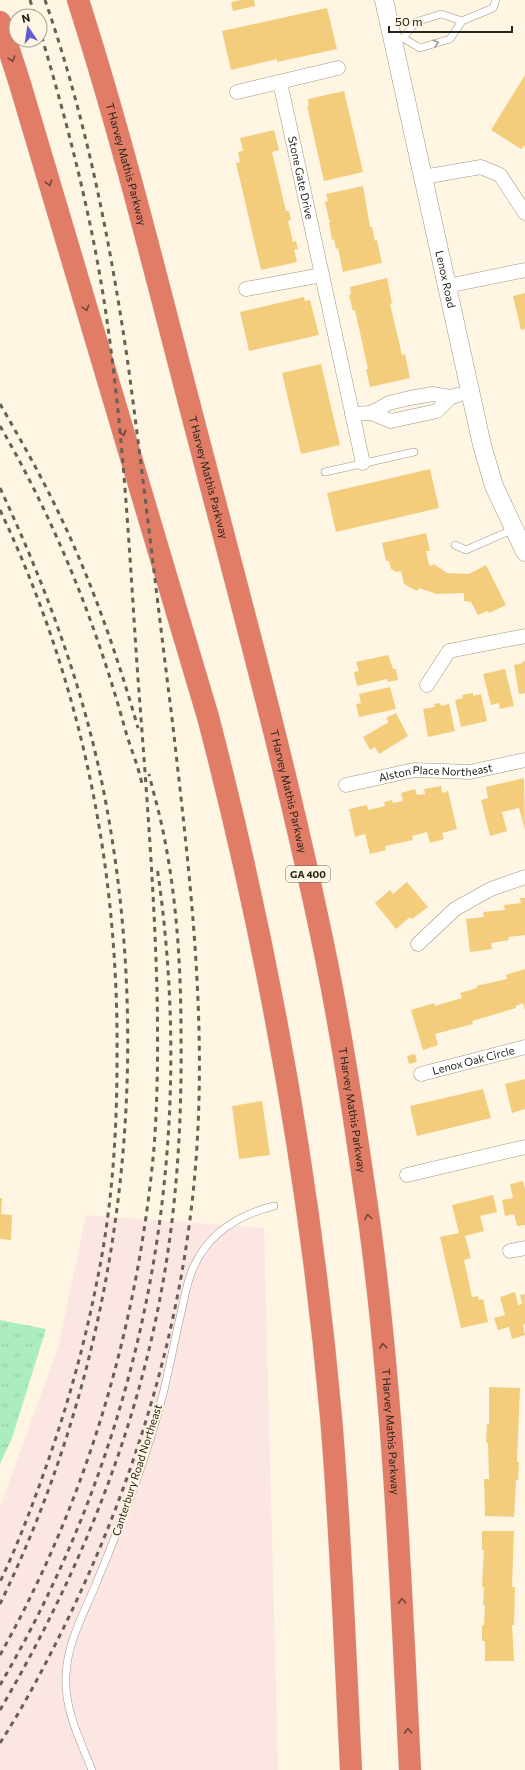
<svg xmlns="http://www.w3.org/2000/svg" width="525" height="1770" font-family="Commissioner,sans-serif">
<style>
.commercial{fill:#fce6e4}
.park{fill:url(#park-tufts)}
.building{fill:#f3cd7c}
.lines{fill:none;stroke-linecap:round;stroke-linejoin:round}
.service-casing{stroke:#a09680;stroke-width:8}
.minor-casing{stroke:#a09680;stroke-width:15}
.tertiary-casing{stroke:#a09680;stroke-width:19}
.motorway-casing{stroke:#e1e0df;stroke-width:23}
.service{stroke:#fff;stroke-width:7}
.minor{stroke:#fff;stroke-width:14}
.tertiary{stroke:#fff;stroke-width:18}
.motorway{stroke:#e17c66;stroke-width:22}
.rail{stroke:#666155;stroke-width:3;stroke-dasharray:5 5;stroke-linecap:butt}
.oneway{stroke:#9e9c98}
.oneway2{stroke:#724739}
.labels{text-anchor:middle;stroke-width:4;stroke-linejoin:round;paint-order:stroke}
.shield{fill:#fef5e2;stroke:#686357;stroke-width:1}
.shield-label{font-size:10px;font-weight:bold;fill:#28241b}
.street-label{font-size:11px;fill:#28241b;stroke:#fef5e2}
</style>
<defs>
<pattern id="park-tufts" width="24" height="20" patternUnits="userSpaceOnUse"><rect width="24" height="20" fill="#abedc1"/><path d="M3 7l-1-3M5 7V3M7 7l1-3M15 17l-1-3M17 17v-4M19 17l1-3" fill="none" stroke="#93cba5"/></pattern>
</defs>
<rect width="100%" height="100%" fill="#fef5e2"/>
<path class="commercial" d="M86 1215 264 1228 278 1770H0V1507L58 1348Z"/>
<path class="park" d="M0 1320 46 1329 12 1438 0 1464Z"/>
<path class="building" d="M241 0H254L255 6 233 11 231 2Z
M327 8 337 49 277 62V59L231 70 222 31Z
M525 75V147L524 146 521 149 491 130Z
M344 91 363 172 324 181 307 106H309L308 99Z
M274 130 279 150 272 152 286 211H289L291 220 288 221 293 242 296 241 298 249 294 250 297 262 261 270 236 163 240 162 238 152 243 151 240 138Z
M363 186 370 227H372L375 241 377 240 382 263 343 272 338 248 336 249 334 239 332 240 329 222H331L329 220 325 202 328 201 326 194Z
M387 278 392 303 390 304 402 355 405 354 410 378 370 387 366 369H368L355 310 353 311 349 295 351 294 350 287Z
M525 293V329L521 330 513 296Z
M304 297 305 301 310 300 319 335 249 351 240 312Z
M321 364 340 445 301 454 282 373Z
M430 469 439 508 336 532 327 493Z
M426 533 430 551H426L429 565 431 566 434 564 447 573 469 574 486 565 506 605 489 613 488 611 478 615 471 602 464 601V593L437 594 419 588 417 591 404 584 401 571 397 572 391 569 389 561H386L382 543Z
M388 655 393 669H396L398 680 388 682 387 679 357 686 354 672 359 671 356 662Z
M522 661H525V693L519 694 514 665 523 663Z
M505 669 514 706 500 709 499 703 491 705 483 674Z
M390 687 396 709 359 717 356 704 361 703 359 694Z
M473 693V696L481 694 487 721 461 727 455 700 463 698 462 695Z
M440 703 441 706 449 704 455 731 428 737 423 709 435 707 434 704Z
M396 713 408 736 379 754 375 747 370 750 363 737 389 722 386 718Z
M524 778 525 830 519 808 502 812 507 831 490 836 481 800 488 798 486 787Z
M441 786 442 793 448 791 457 829 442 833 444 839 430 843 427 832 412 836 413 840 385 846 386 850 370 854 365 834 355 837 349 809 367 805 368 810 385 806 384 802 392 800 393 803 403 801 401 793 415 789 417 795 425 794 424 789Z
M407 882 428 907 412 919 410 917 396 929 375 903 390 890 393 894Z
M520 898H525V935L508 937 509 940 491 943 492 949 470 952 466 919 484 917 483 912 505 910 504 905 521 903Z
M525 969V1010L523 1003 516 1006V1008L472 1021 473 1024 435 1034 438 1045 423 1050 411 1010 434 1003 435 1006 462 998 460 993 477 988 476 986 507 979 506 975Z
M415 1054 417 1062 409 1064 407 1056Z
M525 1079V1109L512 1113 505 1084Z
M483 1089 491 1118 417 1136 410 1106Z
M262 1101 270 1155 239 1159 232 1106Z
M523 1181 525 1189V1225L517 1226 514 1214 505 1216 502 1200 513 1198 510 1184Z
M493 1195 497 1212 480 1216 484 1231 465 1236 471 1258 464 1260 472 1297 478 1296 479 1300 483 1299 488 1322 461 1328 440 1237 459 1233 452 1205Z
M0 1198H2L1 1214 12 1215 11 1240 0 1239Z
M515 1292 518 1305 522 1304 520 1295 525 1294V1324L523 1325 525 1335 512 1339 509 1327 498 1330 494 1318 505 1315 500 1297Z
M489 1387 520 1388 517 1462H519L518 1480H516L514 1517 485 1516 484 1479H489L488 1443 486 1442 487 1424H489Z
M482 1531H514L512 1587H515L514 1625H512L514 1661H485V1641H482V1625H484L485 1605H483L484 1587H482L484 1550H482Z"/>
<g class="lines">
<g class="service-casing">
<path id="service" d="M403 38 420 48 450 39 462 21
M393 40 403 38 416 22 441 14 462 21 493 8 496 0
M325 472 414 452
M455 545 466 550 514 529
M92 1770C80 1740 64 1709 66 1676 67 1645 81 1619 93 1591 120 1526 147 1459 164 1390 170 1365 175 1338 181 1313 185 1296 187 1279 195 1264 211 1231 241 1214 274 1206"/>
</g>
<g class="minor-casing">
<g id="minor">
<path id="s1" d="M280 82 363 463"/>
<path d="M237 92 338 68"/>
<path d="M423 177 481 167 500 175 525 213"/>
<path d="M447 286 525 270"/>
<path d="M246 289 322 275"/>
<path d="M371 413 389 403 410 398 432 394 451 397 458 395"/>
<path d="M352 414 371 413 391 421 437 411 451 397"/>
<path d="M427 685 449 651 525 636"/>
<path id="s2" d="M346 785 414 770 470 772 525 760"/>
<path d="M418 944 455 909 491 889 525 877"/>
<path id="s3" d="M421 1074 525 1047"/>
<path d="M407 1175 525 1147"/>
<path d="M510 1251 525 1248"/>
</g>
</g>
<g class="tertiary-casing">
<g id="tertiary">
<path id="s4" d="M384 0 482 445 494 486 525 552"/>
</g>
</g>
<g class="motorway-casing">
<g id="motorway">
<path id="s5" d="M78 0C127 153 164 309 205 464 248 628 292 792 326 958 344 1047 357 1137 370 1227 394 1407 401 1588 410 1770"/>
<path d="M0 22 20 84 208 717C268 947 310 1180 331 1417 341 1535 345 1652 351 1770"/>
</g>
</g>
<use href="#service" class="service"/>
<use href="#minor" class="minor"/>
<use href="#tertiary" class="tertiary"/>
<use href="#motorway" class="motorway"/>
<path class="rail" d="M30 0 35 16
M0 404C22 442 44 481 63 522 94 588 118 658 138 728
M0 426C55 521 96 623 125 729 130 747 138 765 142 784
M0 488C44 582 81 681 102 783 158 1059 122 1352 0 1604
M0 510C82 683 119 869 117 1060 117 1134 112 1209 97 1281 85 1343 68 1404 47 1464 33 1504 18 1544 0 1582
M0 1655C87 1500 138 1325 154 1148 158 1095 158 1042 157 990 154 881 145 773 137 665 129 545 123 426 105 307 91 214 67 122 40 31
M0 1685C145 1437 199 1151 157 867
M0 1710C75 1582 134 1440 161 1293 177 1208 182 1122 181 1035 181 969 177 901 164 836 160 815 154 795 149 774
M0 1743C22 1709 41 1673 59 1637 135 1485 187 1315 197 1145 206 1002 188 860 172 718 157 600 144 482 128 364 110 240 86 118 45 0"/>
</g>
<defs><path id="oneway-chevron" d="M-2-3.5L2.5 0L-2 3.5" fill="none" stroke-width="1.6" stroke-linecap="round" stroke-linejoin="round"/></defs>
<use class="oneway" href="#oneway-chevron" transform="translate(436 43) rotate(-17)"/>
<g class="oneway2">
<use href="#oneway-chevron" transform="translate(12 59) rotate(72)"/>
<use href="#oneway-chevron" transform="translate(49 183) rotate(73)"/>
<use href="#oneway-chevron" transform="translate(86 308) rotate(73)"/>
<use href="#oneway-chevron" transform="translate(123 433) rotate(73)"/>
<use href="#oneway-chevron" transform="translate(368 1217) rotate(-98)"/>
<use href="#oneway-chevron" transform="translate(383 1346) rotate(-96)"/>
<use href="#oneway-chevron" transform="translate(402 1601) rotate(-93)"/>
<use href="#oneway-chevron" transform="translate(408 1731) rotate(-93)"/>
</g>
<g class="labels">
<rect class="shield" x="286" y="866" width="44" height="16" rx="3"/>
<g class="shield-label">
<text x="308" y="878">GA 400</text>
</g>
<g class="street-label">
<text dy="4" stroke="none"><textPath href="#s5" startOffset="171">T Harvey Mathis Parkway</textPath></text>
<text dy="4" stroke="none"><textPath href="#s1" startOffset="98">Stone Gate Drive</textPath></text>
<text dy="4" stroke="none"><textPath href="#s4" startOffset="286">Lenox Road</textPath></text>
<text dy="4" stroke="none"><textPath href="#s5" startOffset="495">T Harvey Mathis Parkway</textPath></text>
<text dy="4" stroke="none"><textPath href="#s2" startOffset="91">Alston Place Northeast</textPath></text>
<text dy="4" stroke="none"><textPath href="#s5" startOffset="819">T Harvey Mathis Parkway</textPath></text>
<text dy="4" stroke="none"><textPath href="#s3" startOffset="54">Lenox Oak Circle</textPath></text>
<text dy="4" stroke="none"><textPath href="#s5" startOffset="1144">T Harvey Mathis Parkway</textPath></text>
<text dy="4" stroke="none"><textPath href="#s5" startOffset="1468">T Harvey Mathis Parkway</textPath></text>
<text transform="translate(137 1470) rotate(-72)" y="4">Canterbury Road Northeast</text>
</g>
</g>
<g transform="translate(28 28) rotate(347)"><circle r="19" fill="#fef5e2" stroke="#a8a192"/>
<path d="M0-3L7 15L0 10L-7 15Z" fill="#625bd4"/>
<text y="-6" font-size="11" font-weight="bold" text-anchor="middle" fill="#28241b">N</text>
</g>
<path d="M389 26v6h123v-6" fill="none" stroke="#28241b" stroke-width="2"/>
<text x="395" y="26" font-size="12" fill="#28241b" stroke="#fef5e2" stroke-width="3" paint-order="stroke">50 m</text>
</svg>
